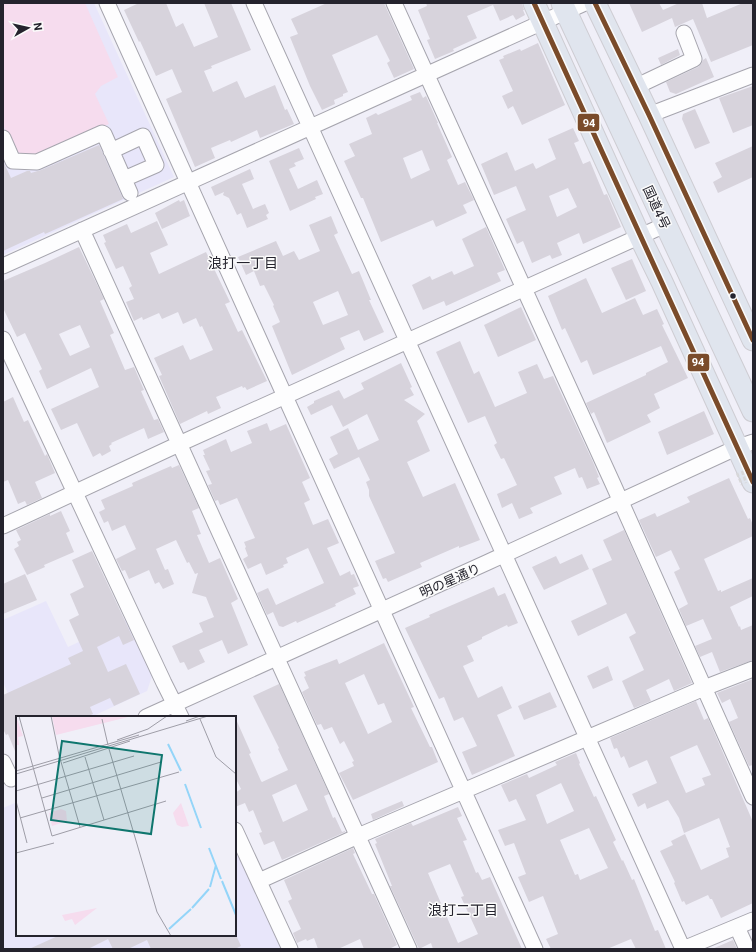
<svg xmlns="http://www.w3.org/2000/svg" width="756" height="952" font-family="Roboto,'Noto Sans JP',sans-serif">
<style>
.built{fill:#e8e6fa}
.green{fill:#f6dcee}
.building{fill:#d7d3dc;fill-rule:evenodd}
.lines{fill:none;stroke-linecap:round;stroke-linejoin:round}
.minor-casing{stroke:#a6a5ae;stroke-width:17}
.highway-casing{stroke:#cecdd3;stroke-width:23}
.minor{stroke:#fdfdfe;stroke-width:15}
.highway{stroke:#e0e5ee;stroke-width:21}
.path-bridge{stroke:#d7d7d9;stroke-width:2.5;stroke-dasharray:4 2;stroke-linecap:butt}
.bus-1-casing{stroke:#fbfbfb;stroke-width:8}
.bus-1{stroke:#7a4b2a;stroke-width:5}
.bus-dot{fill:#24232d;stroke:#fbfbfb;stroke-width:1.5}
.labels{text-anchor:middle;stroke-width:3;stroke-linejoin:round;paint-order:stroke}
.street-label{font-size:13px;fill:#24232d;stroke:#fbfbfb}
.neighbourhood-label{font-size:14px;fill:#24232d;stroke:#fbfbfb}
.inset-river{fill:none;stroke:#94d5f9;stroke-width:2}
.inset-road{fill:none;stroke:#9e9da7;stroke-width:1}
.view{fill:#0f766e;fill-opacity:0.15;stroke:#0f766e;stroke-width:2}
.inset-edge{fill:none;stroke:#24232d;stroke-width:2}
.line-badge{stroke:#fbfbfb;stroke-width:1.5}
.badge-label{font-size:11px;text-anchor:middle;font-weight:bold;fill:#fff}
</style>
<rect width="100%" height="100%" fill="#f0eff8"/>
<path class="built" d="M3 3H94L174 177 3 255Z
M46 601 68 647 126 620 152 676 147 691 91 717H18L3 682V620Z
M17 802V935H235V847L283 949H3V808Z"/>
<path class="green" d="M3 3H85L118 77 101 86 95 94 109 124 37 157 16 152 3 125Z"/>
<path class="building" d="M139 3H166L176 27 183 23 194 47 218 37 204 3H231L251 50 211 66 212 68 204 71 213 92 237 81 245 98 275 85 285 110 287 109 294 124 260 138 257 130 231 142 230 140 211 148 215 158 195 167 166 99 182 92 172 69 156 76 140 41 139 42 124 10Z
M327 3H384L414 69 394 78 387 63 390 61 377 35 332 55 348 92 343 94V96L334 100 335 104 322 110 310 86 290 37 298 34 291 19Z
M426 3H522L524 10H523L525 15 516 20 513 15 500 21 493 5 467 16 477 38 453 49 454 51 435 59 427 40 430 39 418 10 427 6Z
M629 3H659L663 10 679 3H702L707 18 743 3H753V45L711 62 693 19 675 27 672 18 642 32Z
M538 43 565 105 522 125 513 106 508 109 502 96 513 91 499 60 504 58 503 56 520 49 521 51Z
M678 49 680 55 661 65 658 58Z
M706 58 714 77 676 94 670 92 666 82 698 67 701 64 703 60Z
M753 86V125L733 133 719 98Z
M420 92 423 98 426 96 438 123H437L452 157 447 160 458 185 465 182 474 200 463 205 467 213 436 227 433 220 381 242 363 198H361L344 161 355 156 349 144 372 134 366 118 376 113 378 115 412 100 410 96ZM422 150 430 170 411 179 403 158Z
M695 109 710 143 695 149 682 119 683 114Z
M573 128 579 141 574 143 583 164 590 161 604 195 607 194 621 227 583 244 579 233 557 243 562 255 552 259 550 255 532 263 523 241 517 244 506 219 526 210 516 186 494 195 481 164 507 152 515 171 533 163 536 169 556 159 548 139ZM568 188 577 207 557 217 549 196Z
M99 145 123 199 45 234 44 232 3 251V161L11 178 27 171H30L31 173 41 170Z
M753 146V177L718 193 713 182 722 177 715 163Z
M299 148 304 159 294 163 296 166 289 169 298 189 317 180 323 194 315 197 316 199 290 211 269 161Z
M250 169 254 179 242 184 253 209 265 204 269 213 266 215 268 219 247 228 241 213 237 215 229 198 223 195 224 192 215 196 211 187Z
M179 200 180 202 184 200 190 216 162 229 155 213Z
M331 216 338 233 334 235 352 274 359 271 371 300H369L384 332 364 341 359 330 340 338 345 349 292 375 272 326 280 322 273 306 274 305 264 285 260 286 254 271 246 275 238 257 276 241 283 256 294 251 299 260 320 251 309 225ZM338 291 348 315 323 325 313 302Z
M157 221 168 245 150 253 159 274 206 252 230 302 225 304 238 332 242 330 267 381 247 390 245 387 243 388 242 386 216 397 221 408 208 414 207 411 180 424 159 376 162 375 154 358 183 345 190 360 213 350 202 326 200 327 196 318 183 324 178 312 162 319 159 313 143 320 142 317 134 321 126 302 134 299 129 288 132 286 123 266 116 269 104 243 106 242 103 235 127 224 131 233Z
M486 227 505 270 497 273 501 281 446 306 444 301 423 310 412 285 430 276 432 280 452 271 454 275 474 266 462 239Z
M79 247 104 299 100 301 114 333 110 335 125 370 134 367 144 390 141 391 154 420 158 419 164 432 148 439 144 428 111 443 112 444 109 446 111 451 102 456 100 453 93 457 77 423 61 430 51 409 99 387 91 368 47 389 39 371 42 369 25 333 17 337 3 308V281L45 263ZM80 325 90 347 70 356 59 334Z
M632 259 646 291 626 300 611 268Z
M586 278 602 313 635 298 643 315 657 309 664 324 662 325 688 378 654 394 660 408 647 415 651 422 607 443 594 412 591 414 586 403 646 375V373L668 362 661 346 593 375 587 360 581 363 565 328 562 330 548 296Z
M521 307 536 340 498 357 484 325Z
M460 341 474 374 479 371 495 407 527 393 518 372 537 364 544 379 553 376 593 462 599 477 597 478 600 484 587 489 582 477 579 478 575 468 554 477 562 494 530 508 533 513 519 519 512 503 502 508 497 494 517 485 504 458 501 459 494 445 497 443 485 416 468 423 436 352Z
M401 363 412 387 410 388 414 395 404 400 425 414 417 421 430 451 407 462 423 497 455 483 480 540 459 548V546L420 563 422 567 388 582 386 578 383 579 375 561 395 553 369 496V490L366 482 370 480 359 457 334 469 329 459 338 454 330 437 348 428 358 450 379 440 367 414 343 427 332 405 311 415 307 407 314 403V401L339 390 344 399 364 389 361 383Z
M13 397 24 422 28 420 45 456 47 454 55 473 35 482 42 498 27 505 25 501 18 504 8 480 3 482V402Z
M704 411 714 434 667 455 658 432Z
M267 423 270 431 286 424 310 478 302 482 310 500 304 503 313 525 328 519 339 543 327 548 340 576 350 571 351 575 354 574 359 586 353 588 356 594 335 604 336 606 297 623 296 621 283 627 279 626 273 612 267 615 257 593 268 588 276 605 324 583 308 548 286 558 288 563 283 565 284 567 266 575 261 563 248 569 243 559 248 556 245 548 246 547 244 542 255 538 237 498 220 505 218 500 215 501 208 485 212 484 206 471 210 470 203 455H205L203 450 226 439 231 452 252 443 247 431Z
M179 465 199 508 192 511 201 534 197 535 209 563 220 558 238 599 231 603 248 645 228 654 222 640 199 650 205 662 188 670 184 662 180 663 172 646 203 632 199 623 214 617 206 597 192 593 198 573 195 574 189 562 187 563 176 540 156 549 165 570 168 569 174 584 163 589 159 582 155 584 149 570 129 579 125 570 122 571 116 559 136 549 125 525 112 531 108 521 104 523 99 512 105 509 101 500 133 486 132 483 171 466 172 468Z
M729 478 748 519 750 518 753 525V536L704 559 718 591 721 590V592L753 578V596L730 607 739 627 740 626 741 630 753 625V660L720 672 712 652 700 657 695 646 712 639 703 619 686 626 679 609 688 604 674 572 680 569 671 550 656 557 639 520 655 513 657 517 690 502 687 497Z
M61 511 70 531 66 533 74 552 44 565 45 567 27 575 14 549 19 546 17 542 21 540 16 530 50 514V516Z
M624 530 692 683 674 691 669 679 646 690 651 701 634 708 622 681 644 670 629 637 636 633 626 613 578 636 571 621 607 604 592 569 612 560 603 540Z
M92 551 134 640 123 645 119 636 97 647 108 672 126 664 140 694 114 706 110 698 90 707 93 714 86 717H17V756L8 734 6 735 3 729V695L71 664 68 658 83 651 69 620 79 615 70 594 84 587 72 560Z
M582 554 589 569 544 590 532 567 556 556 560 564Z
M25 574 37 600 3 614V584Z
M494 587 498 596 505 593 518 623 508 627 507 625 482 637V639L467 646 474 661 463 666 478 698 502 686 512 708 497 715 515 756 472 775 462 752 477 746 463 717 454 721 444 697 439 699 405 628 430 617 429 615Z
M384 643 414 707 411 708 430 747H432L438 762 353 800 339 773 354 766 352 762 354 761 344 741 340 744 332 727 324 730 321 724 317 725 302 692 309 688 304 677 306 676 304 672 337 659 339 664ZM364 674 378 705 384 703 392 722 368 734 345 683Z
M608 666 613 680 593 689 587 676Z
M753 679V765L749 766 729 722 738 718 730 699 722 703 717 693Z
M279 684 329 794 324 796 333 818 335 817 342 832 345 831V832L282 860 274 841 264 845 259 833 262 832 253 810 249 812 245 803 235 807V793L241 789 235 777V717L251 753 249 754 261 781 262 782 288 770 278 749 279 748 253 696ZM296 784 308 810 283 822 272 795Z
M550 692 557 707 524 720 518 706Z
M696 701 704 720 708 718 753 822V903L721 918 712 899H710L708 895 686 905 684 901 682 902 674 883 675 882 660 851 673 845 671 841 685 834 701 870 729 857 726 848 730 847 719 818 684 833 679 818 668 800 647 809 645 803 638 807 632 794 657 783 647 760 629 768 624 756 621 758 617 748 614 749 610 738ZM697 745 711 775 702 778 705 785 686 793 670 757Z
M576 753 580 763 579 764 594 797 596 796 616 840 613 842 622 861 623 860 632 880 634 879 655 931 658 930 666 949H636L631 939 607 949H551L546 939 558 934 543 896 529 902 518 877 526 874 514 843 505 846 498 830 526 820 516 799 509 802 501 785 527 774 529 778 557 765 555 762ZM561 783 574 811 547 824 536 795ZM589 828 608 868 580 880 578 874 575 875 560 840Z
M402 801 404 806 373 820 371 814Z
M458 807 462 816 457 818 467 840 463 841 476 873 478 872 482 880 490 877 522 949H433L431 943 419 949 390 886H392L375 844 377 843 375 839 411 823 413 826ZM450 864 464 896 461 897 478 934 458 943 428 873Z
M353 848 355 853 353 854 372 894H374L397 945 389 949H364L360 939 338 949H318L314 938 307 941 306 939 297 943 293 933 301 929 288 901 292 899 284 880Z
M60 935H236L241 946 235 949H151L147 940 128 949H113L108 939 88 949H29Z
M733 940 737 949H712Z"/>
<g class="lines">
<g class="minor-casing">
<path id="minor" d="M107 3 535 949
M254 3 683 949
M394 3 613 484 753 797
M635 87 694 59 684 33
M649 115 753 75
M3 138 13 161 37 162 102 133 104 134 130 193
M111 151 143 136 156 165 124 179
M82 230 409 949
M3 266 585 3
M3 339 164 683 181 717
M3 526 179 444 665 225
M146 717 486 563 738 447 753 442
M3 762 11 779
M235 830 290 949
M259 881 358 836 704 688 753 669
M737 927 747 949
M683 949 753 920"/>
</g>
<g class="highway-casing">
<path id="highway" d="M534 3 640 237 662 282 753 482
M562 3 753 411
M595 3 649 115 753 340"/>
</g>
<use href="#minor" class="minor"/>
<use href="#highway" class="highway"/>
<path class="path-bridge" d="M742 471 746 483
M737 473 742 485"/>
<g class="bus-1-casing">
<path id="bus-1" d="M534 3 753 482
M595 3 649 115 753 340"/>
</g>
<use href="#bus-1" class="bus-1"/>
</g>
<circle class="bus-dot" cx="733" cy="296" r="3.5"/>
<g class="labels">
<g class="street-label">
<text transform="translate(657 207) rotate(65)" y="5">国道4号</text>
<text transform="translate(450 580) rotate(-24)" y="5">明の星通り</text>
</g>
<g class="neighbourhood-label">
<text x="243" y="268">浪打一丁目</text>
<text x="463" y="915">浪打二丁目</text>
</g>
</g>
<g transform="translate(16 716)">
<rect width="220" height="220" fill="#f0eff8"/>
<path d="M0 0 7 20 2 21 3 29H0ZM36 0H116L40 19ZM165 87 173 110 166 111 161 109 157 97ZM45 93 50 95 51 105 36 110 33 97ZM81 192 59 209 56 203 49 205 46 199Z" fill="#f6dcee"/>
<path class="inset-river" d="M152 28 165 55M169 68 185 112M193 132 205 163M206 165 220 199M194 171 200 149M176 192 193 173M153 213 175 193"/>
<path class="inset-road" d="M3 0 36 120 150 85M35 0 43 39 64 111M86 3 92 29M184 3 200 41 220 58M170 5 184 0M101 24 132 13 151 0M93 33 141 196 155 220M69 41 88 104M47 47 114 25M0 55 123 19M0 58 192 0M0 75 118 40M26 82 145 46M0 85 11 127M4 102 163 56M0 137 38 127"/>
<path class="view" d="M46 25 146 39 135 118 35 104Z"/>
<rect width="220" height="220" class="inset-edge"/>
</g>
<g class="line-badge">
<rect x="577" y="113" width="23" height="19" rx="4" fill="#7a4b2a"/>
<rect x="687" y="353" width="23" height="19" rx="4" fill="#7a4b2a"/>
</g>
<g class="badge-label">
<text x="589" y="127">94</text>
<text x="698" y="366">94</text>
</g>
<rect width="756" height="952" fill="none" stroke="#24232d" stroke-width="8"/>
<g transform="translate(28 28) rotate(82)" stroke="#fbfbfb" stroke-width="3" paint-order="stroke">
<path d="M0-3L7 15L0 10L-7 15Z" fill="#24232d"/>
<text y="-6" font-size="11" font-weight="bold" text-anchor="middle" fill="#24232d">N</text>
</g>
</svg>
